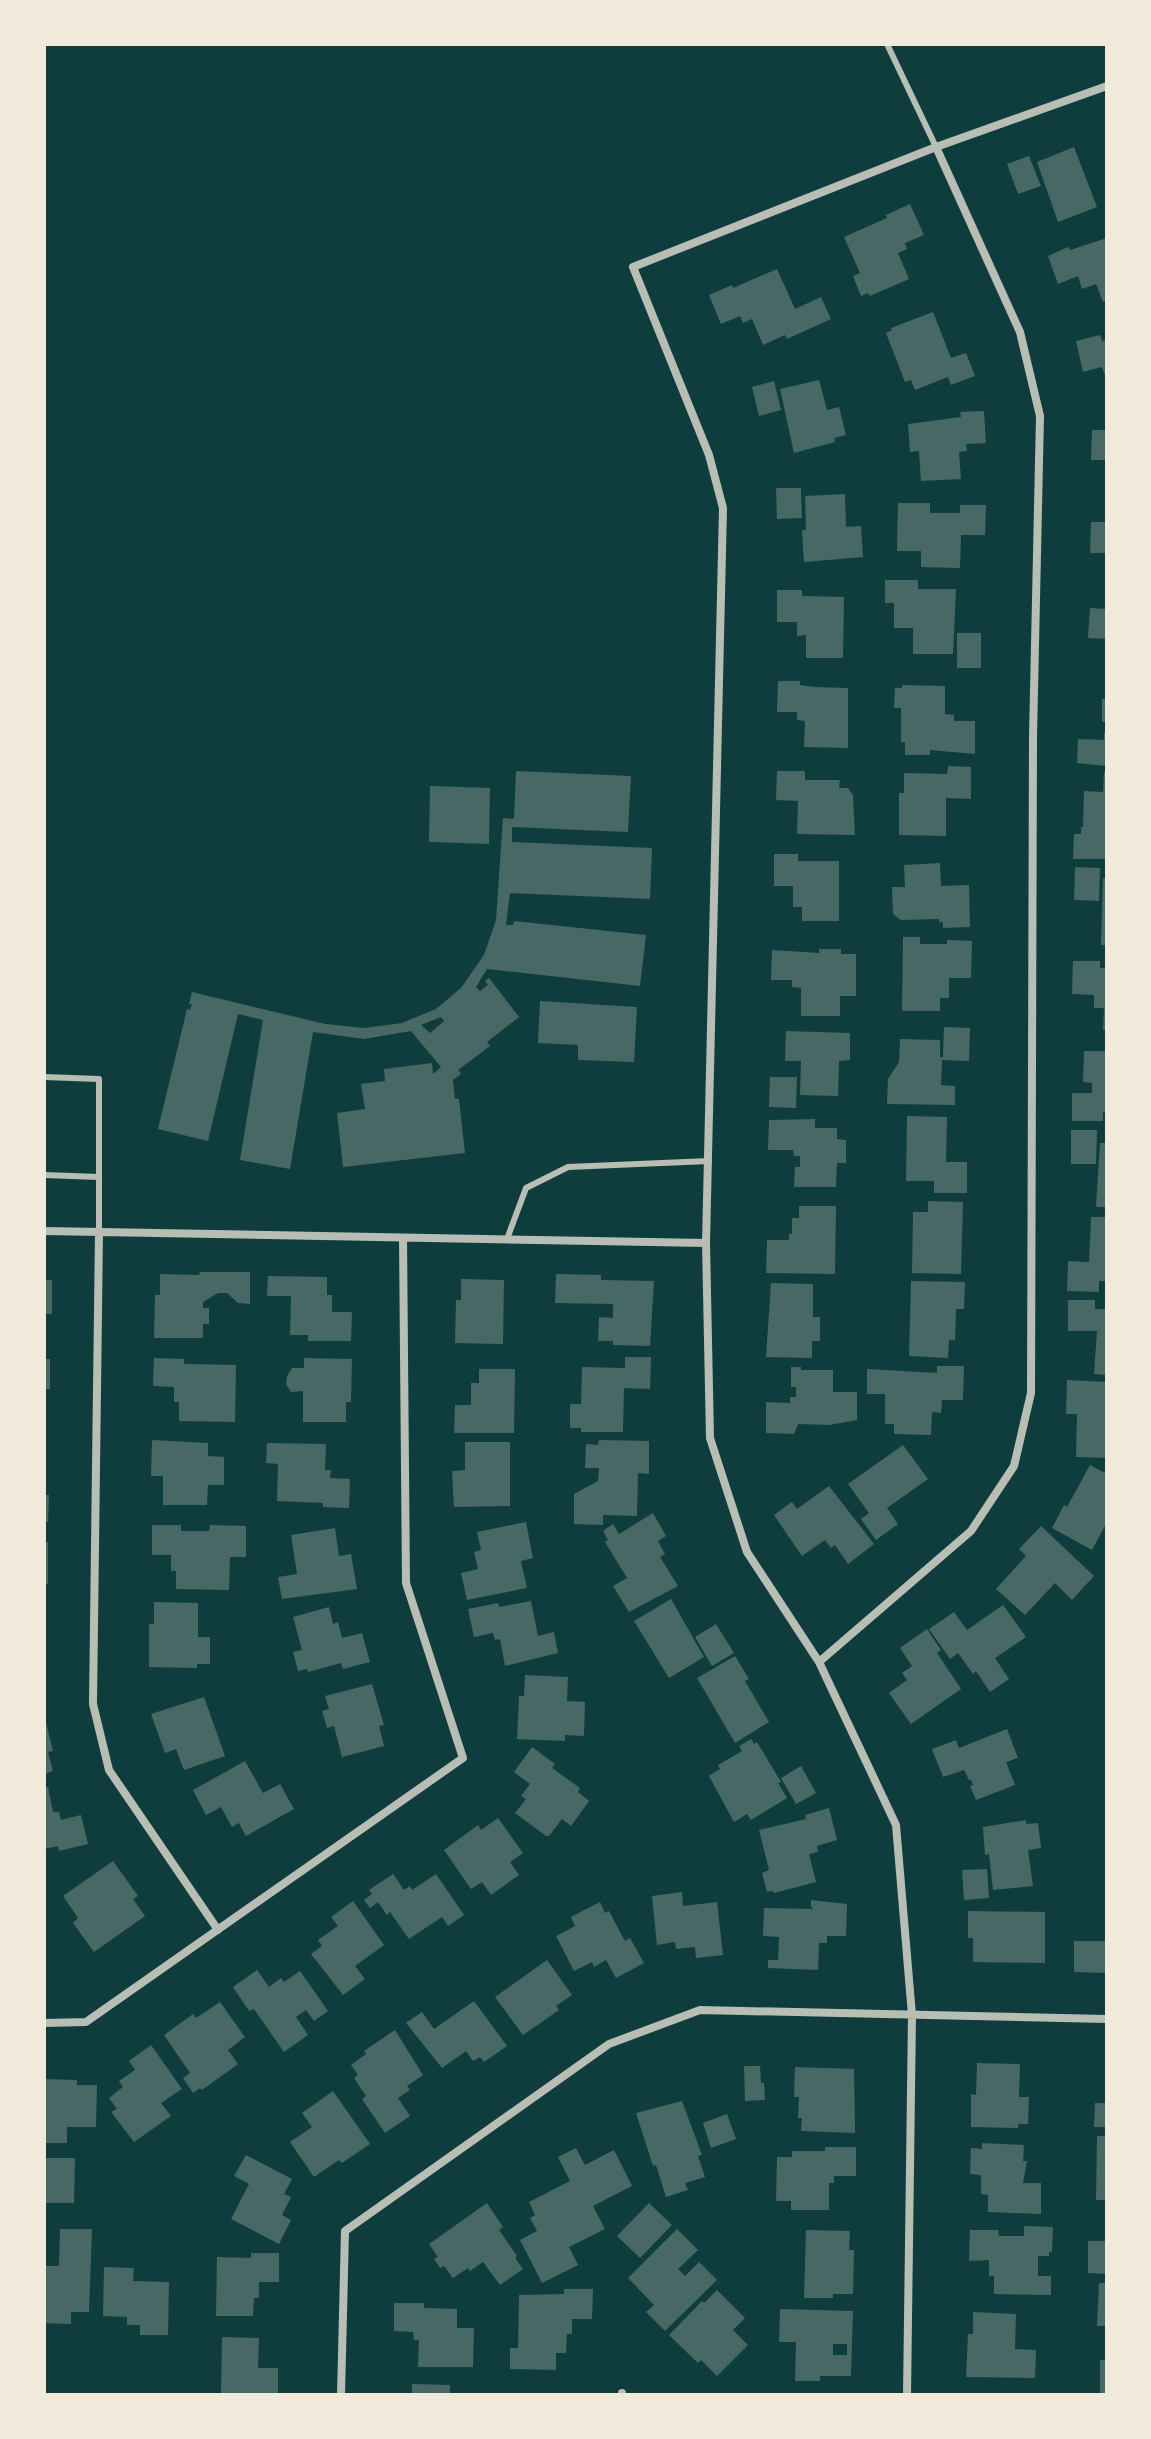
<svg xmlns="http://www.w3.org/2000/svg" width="1151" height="2439" font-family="Figtree,sans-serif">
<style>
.building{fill:#486865;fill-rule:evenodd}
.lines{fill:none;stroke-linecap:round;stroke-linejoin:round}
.service{stroke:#b8beb3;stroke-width:6}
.minor{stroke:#b8beb3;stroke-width:8}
</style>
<rect width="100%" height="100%" fill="#0f3d3e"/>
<path class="building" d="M1074 147 1097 207 1058 222 1037 162Z
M1029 156 1041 186 1018 194 1007 164Z
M910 204 924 235 905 243 907 249 898 253 909 279 870 296 868 293 861 296 853 276 860 273 844 237 887 218 886 215Z
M1107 238V300L1103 302 1096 284 1082 289 1078 276 1058 284 1048 256 1068 247 1070 250Z
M777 269 795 309 821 297 831 319 787 339 785 335 763 345 752 319 743 323 740 316 721 324 709 295 732 285 733 288Z
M933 312 951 358 966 353 975 376 951 385 948 377 915 390 911 380 905 382 886 333 892 330 891 328Z
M1100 335 1102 341 1107 340V381L1102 367 1083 372 1076 341Z
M819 380 827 410 839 407 846 435 834 438 835 442 794 453 780 389Z
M774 381 781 410 759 416 752 387Z
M984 411 986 443 966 444 967 451 959 452 961 479 921 481 919 451 910 452 908 424 961 417 960 412Z
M1092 430H1107V460H1091Z
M776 488H801L802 518 777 519Z
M845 494 846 527 861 526 863 557 804 562 802 530H806L805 496Z
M898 503H930V513H960V505H986L985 535H961L960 568 921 567V551H897Z
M1091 522H1107V553H1090Z
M885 580H918V589H956L953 654H913V628H894V603H885Z
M777 590H802V596L844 597 843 658H806V635L797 636V622H777Z
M1090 608 1107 609V639L1088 638Z
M957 633H981V668H957Z
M778 681H800V685L814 687 848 688V748L804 747 805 721 797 720V712H777Z
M902 685 945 686V714L954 715V721H975V754L930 750V755H905V742H901V708H894L895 688H902Z
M1102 699H1107V722H1102Z
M1104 733H1107V766L1077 763 1078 739 1104 740Z
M948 766 971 767V799L946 798V836L899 835V793H904V773L947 774Z
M516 771 631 776 628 832 512 827V842L652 848 650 899 510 893 506 925H513L514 921 646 935 640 986 487 969 476 987 480 991 488 985 485 981 489 978 519 1017 487 1042 490 1046 458 1070 461 1074 453 1080 455 1099H459L465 1153 343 1167 337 1113 365 1109 361 1084 385 1081 384 1069 432 1063 433 1074 441 1067 411 1031 364 1039 313 1032 290 1169 240 1160 263 1020 238 1014 208 1141 158 1129 187 1009 190 1010 192 1004H189L192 992 325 1024 364 1028 402 1023 436 1009 461 988 484 955 496 920 503 818 514 819ZM441 1017 444 1021 430 1033 421 1025Z
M777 771H805V780H840L839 788H848L853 795 855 835 797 834 798 801 776 800Z
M1104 772H1107L1106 859H1073L1074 834H1081V827H1083L1084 791 1103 792Z
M430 786 490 788 489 844 429 842Z
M774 854H798V861H839V921H802V907H793V886H774Z
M940 863 941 886 969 885 970 927 943 928V922H939V919L901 920 893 914 892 887H905L904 865Z
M1075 867 1100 868 1099 901 1074 900Z
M1103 878 1107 879V945H1101Z
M903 937H920V944H947V940L972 941 971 978H949V998H940V1011H902Z
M819 949H841V954H856V996H840V1016H801V988L792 987V980H771L772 950 819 953Z
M1073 961H1100V968H1107V1030H1103L1104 1008H1094V995L1072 994Z
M540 1001 637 1007 634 1062 578 1060V1045L538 1043Z
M944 1027 970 1028 969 1061 942 1060 941 1085 955 1086V1105L887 1104 888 1079 899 1062 900 1039 940 1040V1057H943Z
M786 1031 850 1033V1060L839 1061 838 1096 800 1095 801 1061H785Z
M1084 1051H1107V1112H1103V1121H1072V1093H1092V1083L1083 1082Z
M770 1077H797L796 1108 769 1107Z
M907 1116 947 1117 946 1162H967V1193H934V1181H906Z
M815 1119V1128H837V1139L846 1140V1163H837L836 1187H794L795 1167H800V1156H794L793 1150H768L769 1120Z
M1071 1130H1097L1096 1164H1071Z
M1100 1143H1107V1207H1096Z
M928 1201 963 1202 961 1274 912 1273 913 1212H928Z
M799 1206H836L835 1274 766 1273 767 1240H789V1234H792V1218H799Z
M1091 1217H1107V1281H1099V1292L1067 1291 1068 1261 1089 1262Z
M200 1272H250V1304L238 1303 227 1293H218L203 1302V1308H209V1324H203V1338H154L155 1295H160V1274L199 1275Z
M556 1274 601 1275V1280L654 1281 650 1346 613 1345V1341H598L599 1317 613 1318V1304L555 1303Z
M268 1276 327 1277V1295H332V1312H352L351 1341H308V1335H290L291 1296H267Z
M461 1279 504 1280 503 1344 455 1343 456 1300H461Z
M44 1280H52V1314H44Z
M911 1281 965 1282 964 1309H956L955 1340H949L948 1358 909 1356Z
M771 1283 813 1284V1317H820V1341H812V1358L766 1357Z
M1068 1300H1095V1309H1107V1375L1094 1374 1097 1331H1068Z
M625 1357H651L650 1389 624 1388 623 1432H581V1428H570V1404H581L582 1367 625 1368Z
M154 1358 184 1359V1364L236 1365 235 1422 179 1421V1402H174V1387L153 1386Z
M304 1358 352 1359 351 1402H346V1422H303V1391L291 1392 286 1384 287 1376 292 1368H304Z
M44 1359H50V1389H44Z
M937 1366H964L963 1400H942L941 1413 932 1412 931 1435 894 1434V1424H885V1394H867V1369L937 1373Z
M791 1367H801V1370H833V1392H857V1420L829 1425 798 1424 794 1434 766 1433V1402L790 1403V1397H796V1387H791Z
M479 1369H515L514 1433H454L455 1405H471V1383H479Z
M1067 1380 1107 1382V1458L1076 1457 1077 1414H1066Z
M152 1440 208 1443V1456L224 1457V1485H208L207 1505H163V1476H151Z
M599 1440 649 1441V1474L638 1473 637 1516 603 1515V1525L574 1524V1494L598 1481 599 1468H585L586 1444 598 1445Z
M465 1442H510V1506L454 1507 452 1471 465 1470Z
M267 1443 326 1444 325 1470H331L330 1478 350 1479 349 1508 323 1507V1503L277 1501 278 1464 266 1463Z
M903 1445 928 1479 887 1508 898 1524 876 1540 861 1519 869 1513 848 1484Z
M1090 1465 1107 1474V1522L1092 1550 1052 1528 1064 1505 1067 1507Z
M829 1486 874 1544 848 1564 835 1545 831 1548 825 1540 802 1556 774 1515 792 1502 797 1509Z
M44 1495H49L48 1522H44Z
M653 1513 666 1536 658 1541 665 1554 660 1557 678 1586 629 1612 613 1586 627 1578 605 1542 608 1540 603 1531 613 1524 619 1534Z
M526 1522 533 1558 521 1561 527 1588 467 1600 461 1573 478 1569 474 1552 481 1550 477 1532Z
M152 1525H181V1531H209L210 1525 246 1526V1557H230L229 1590 176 1589V1571H171V1555H152Z
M1041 1526 1094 1576 1072 1600 1055 1583 1025 1615 996 1589 1026 1556 1019 1549Z
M335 1528 339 1556 351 1554 357 1589 282 1599 278 1577 297 1574 291 1535Z
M44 1542H48V1584H44Z
M671 1599 704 1657 669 1678 634 1621Z
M531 1601 538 1636 554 1632 558 1653 505 1666 500 1639 495 1640 493 1633 474 1637 468 1609 498 1603 499 1607Z
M154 1602 198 1603V1637H210V1664H197V1668L149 1667V1624H154Z
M1003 1605 1026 1637 995 1658 1009 1679 990 1692 976 1671 973 1674 958 1653 950 1659 929 1629 954 1612 967 1630Z
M329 1607 333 1624 338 1622 342 1638 362 1633 370 1662 343 1669 341 1663 308 1672 307 1669 298 1671 293 1652 302 1650 293 1617Z
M716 1624 734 1653 712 1666 695 1637Z
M927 1629 941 1650 937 1653 961 1689 911 1724 889 1693 907 1680 902 1673 912 1666 900 1648Z
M735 1656 749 1679 745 1681 769 1722 735 1743 697 1678Z
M525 1675 568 1677 567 1701 585 1702 584 1736 565 1735V1741L517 1739 519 1696H524Z
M372 1684 384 1725 379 1726 384 1746 342 1757 334 1726 327 1728 322 1711 329 1709 325 1696Z
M204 1697 225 1756 184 1770 176 1749 165 1753 151 1714Z
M45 1719 53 1751 48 1752 53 1771 44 1774Z
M1007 1729 1018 1758 1006 1762 1015 1785 976 1800 970 1786 973 1785 971 1780H969L964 1770 943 1777 932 1749 956 1740 959 1748Z
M751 1739 754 1744 757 1742 781 1782 778 1783 787 1798 751 1820 747 1814 734 1822 709 1776 720 1769 718 1765 742 1751 739 1746Z
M532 1747 555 1764 552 1768 580 1788 578 1792 589 1801 571 1826 562 1819 549 1836H546L515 1813 526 1799 521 1796 530 1784 514 1772Z
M245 1761 263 1793 280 1784 294 1809 246 1836 239 1823 232 1827 221 1807 206 1815 193 1790Z
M801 1766 816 1793 796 1804 781 1778Z
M48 1787 53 1812H59L61 1820 81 1815 88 1844 59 1851 58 1846 44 1849V1788Z
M829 1808 837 1840 817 1846 818 1852 809 1854 816 1882 774 1893 773 1891 767 1892 762 1873 769 1870 759 1830 806 1819 805 1815Z
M498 1818 523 1853 510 1862 519 1875 491 1895 482 1882 471 1889 444 1850 478 1825 481 1830Z
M1026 1820V1824L1038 1823 1041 1848 1028 1850 1033 1886 993 1890 989 1854 985 1855 983 1827Z
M113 1861 138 1896 133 1899 145 1916 94 1952 73 1923 78 1918 63 1896Z
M987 1869 989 1898 964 1900 962 1870Z
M393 1874 404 1890 410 1886 412 1890 436 1874 464 1915 448 1926 442 1917 409 1939 390 1912 387 1915 378 1902 370 1908 364 1900 372 1894 369 1890Z
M682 1892 683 1906 717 1902 723 1955 696 1958 695 1947 676 1949 675 1942 657 1945 652 1896Z
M811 1900 847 1904 846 1936H827V1943H819L818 1970 768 1968V1960H778L779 1937 763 1936 764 1908 814 1909 811 1907Z
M353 1901 384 1945 355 1966 365 1979 343 1995 311 1954 322 1946 318 1940 338 1926 331 1917Z
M600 1902 605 1913 609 1911 625 1941 630 1938 644 1963 616 1978 606 1960 594 1967 592 1962 574 1971 556 1936 575 1926 571 1917Z
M968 1911 1045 1912V1963L973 1962V1938H968Z
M1074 1941H1107V1973L1074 1972Z
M547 1960 572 1995 556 2006 559 2010 523 2035 495 1997Z
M257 1970 269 1987 281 1978 284 1982 300 1971 328 2011 314 2021 306 2010 296 2017 308 2035 284 2052 254 2009 249 2011 233 1987Z
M474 2001 507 2046 484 2062 480 2057 473 2061 466 2051 442 2068 406 2023 422 2012 434 2029Z
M220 2002 245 2037 228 2050 238 2064 202 2090 200 2088 193 2093 183 2078 190 2073 164 2035 193 2014 196 2018Z
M395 2030 423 2075 407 2086 410 2090 398 2098 410 2116 385 2133 362 2099 366 2096 354 2078 358 2075 351 2065 366 2054 364 2051Z
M151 2045 182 2089 161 2103 171 2116 134 2142 111 2112 117 2109 109 2098 123 2087 119 2081 135 2070 129 2061Z
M977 2063 1020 2064 1019 2097H1029L1028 2124H1018V2128L971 2127V2094L976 2095Z
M744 2066H760L761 2083H764L765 2100 745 2101Z
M795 2067 854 2069 855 2133 801 2131 802 2118H798L799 2097H794Z
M44 2079 77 2080V2085H97L96 2127H67V2143H44Z
M333 2091 370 2144 342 2163 339 2160 314 2177 290 2142 312 2127 302 2113Z
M682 2101 702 2155 698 2156 705 2177 685 2183 688 2190 666 2197 656 2165 653 2166 636 2113Z
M1095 2103H1107V2127H1094Z
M727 2114 736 2139 711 2148 703 2123Z
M1097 2136H1107V2200H1096Z
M982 2143 1024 2145 1023 2161H1027L1023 2183H1041V2214L988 2212V2195L981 2194V2175L970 2174 971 2148 982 2149Z
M825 2147H856V2176H834V2183H829V2210H791V2201H776L777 2157H792V2151H825Z
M576 2148 585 2165 614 2150 632 2186 593 2206 605 2229 569 2247 578 2265 542 2283 520 2240 537 2231 530 2218 535 2215 529 2202 570 2181 558 2157Z
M246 2155 292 2179 284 2194 291 2197 282 2215 291 2220 279 2244 231 2219 249 2184 234 2176Z
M44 2158H75L74 2203H44Z
M487 2203 503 2227 499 2230 517 2256 515 2258 523 2269 500 2285 483 2262 470 2271 468 2268 453 2278 444 2266 440 2268 434 2259 438 2257 429 2244Z
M649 2203 672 2225 640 2258 617 2236Z
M1024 2226 1053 2227 1052 2252H1049V2256H1038V2276H1051V2295L994 2294V2276H989V2260L969 2261 970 2230H998L999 2236H1024Z
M60 2229H92L89 2312H71V2324L44 2323 45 2266H59Z
M677 2229 698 2250 678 2269 685 2276 699 2262 717 2280 665 2331 646 2312 654 2305 628 2278Z
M806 2230 850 2231 849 2250H854L853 2294H833V2298H804Z
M1088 2241H1107V2274L1088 2273Z
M251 2253H279V2282H259V2298H254L253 2316H216L217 2257 251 2258Z
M104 2267 134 2268 133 2281 169 2282 168 2335H140V2325H127V2317L103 2316Z
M1099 2283H1107V2326H1097Z
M564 2289H593L592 2319H572V2334H567L566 2353H556V2370L510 2369V2348H518L519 2295 564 2294Z
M717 2290 745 2318 733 2330 748 2345 717 2376 701 2360 698 2363 669 2335 702 2301 704 2303Z
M394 2303H424V2308L457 2309V2328H474L473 2367H418L419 2340H414L413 2332 394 2331Z
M780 2309 853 2311 851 2376H820V2381H795L796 2342H779ZM833 2344H847V2355H833Z
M973 2312 1016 2314 1015 2349 1036 2350 1035 2378 966 2377 968 2334H973Z
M222 2337 259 2338 258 2368H278V2395H221Z
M1100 2360H1107V2393H1100Z
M412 2384 450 2385V2395H412Z"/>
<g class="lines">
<path class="service" d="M887 44 936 147
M44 1077 99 1079V1232
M44 1175 99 1177
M507 1239 526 1188 568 1167 709 1161"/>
<path class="minor" d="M44 1231 706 1243
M99 1232 93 1704 109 1770 218 1930
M819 1662 971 1531 1014 1466 1031 1393 1033 737 1040 416 1020 332 936 147
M44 2023 86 2022 463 1758 406 1583 403 1238
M341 2395 345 2231 609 2044 700 2010 1107 2019
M622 2395V2393
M907 2395 912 2015 896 1825 819 1662 747 1552 710 1438 706 1243 723 508 709 455 633 267 936 147 1107 86"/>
</g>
<rect width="1151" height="2439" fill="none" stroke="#f1e9da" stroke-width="92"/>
</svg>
